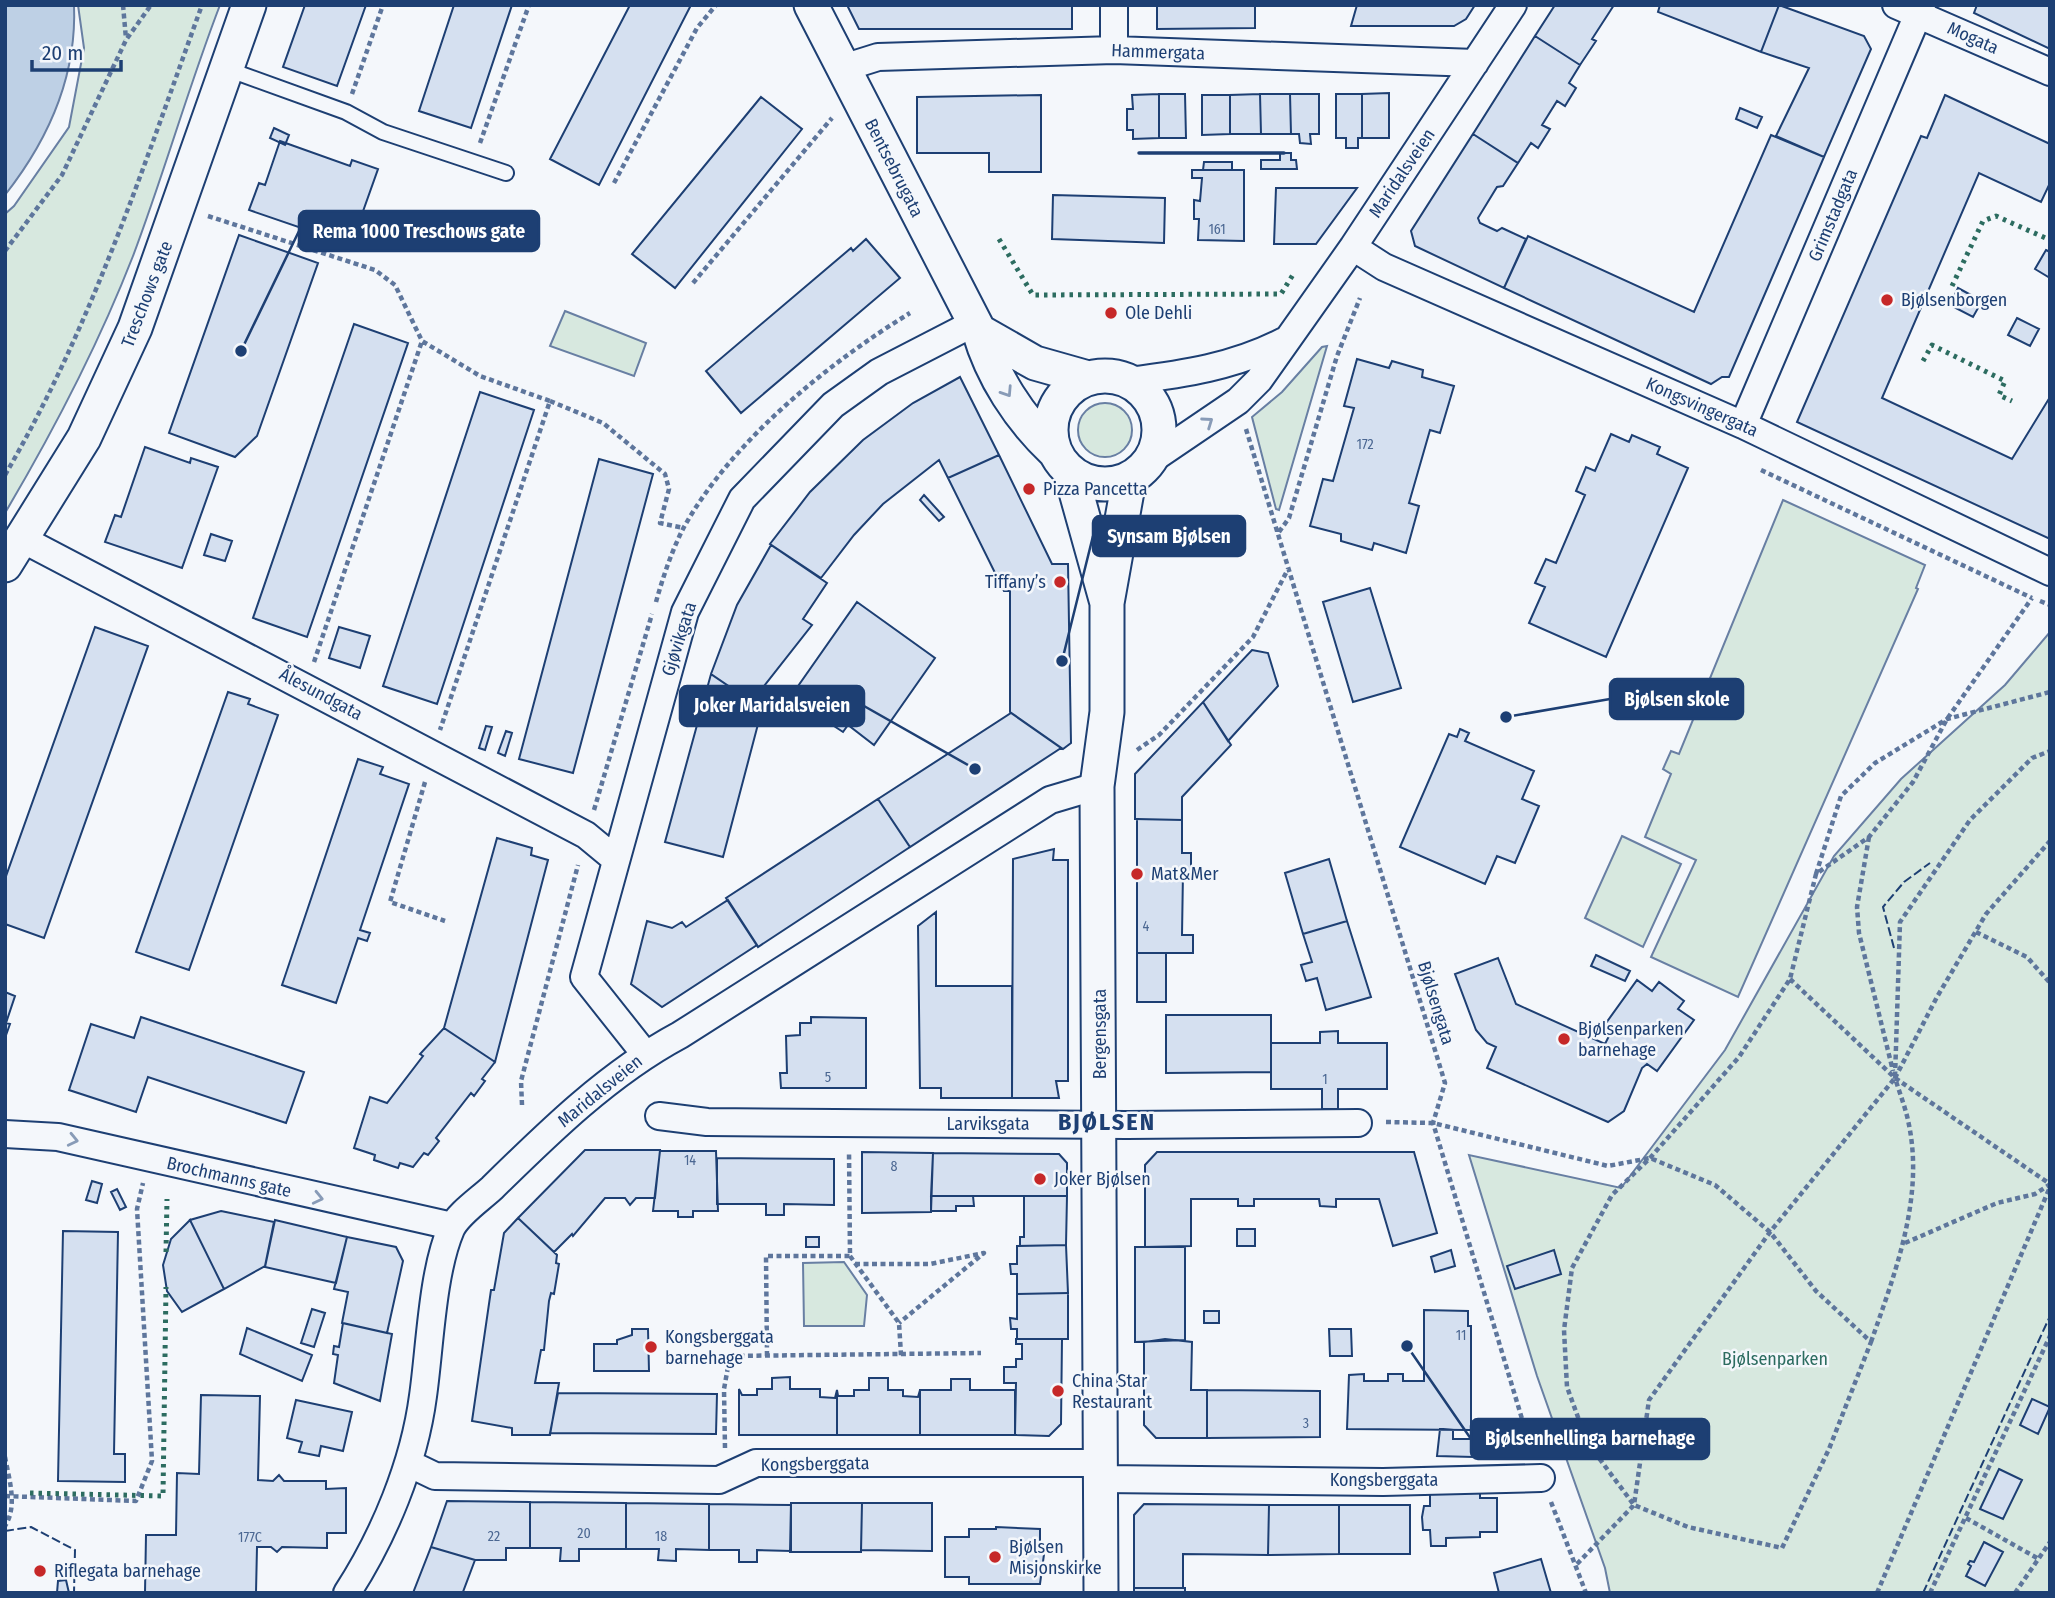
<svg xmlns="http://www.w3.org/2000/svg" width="2055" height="1598" font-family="'Fira Sans Condensed',sans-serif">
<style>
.green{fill:#d7e8df;stroke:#687fa3;stroke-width:2}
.water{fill:#bed0e5;stroke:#687fa3;stroke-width:2}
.building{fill:#d5e0f0;stroke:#1d3f73;stroke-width:2}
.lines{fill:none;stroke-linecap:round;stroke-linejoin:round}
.service-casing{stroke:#1d3f73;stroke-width:18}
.minor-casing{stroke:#1d3f73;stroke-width:30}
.tertiary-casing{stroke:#1d3f73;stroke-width:37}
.path{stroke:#5e769c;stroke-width:4.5;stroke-dasharray:5 3.5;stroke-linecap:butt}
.service{stroke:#f4f7fb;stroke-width:14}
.minor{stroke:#f4f7fb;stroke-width:26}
.tertiary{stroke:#f4f7fb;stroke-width:33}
.hedge{stroke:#2c6c60;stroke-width:5;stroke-dasharray:3.5 5;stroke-linecap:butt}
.fence{stroke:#1d3f73;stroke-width:2;stroke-dasharray:9 3.5;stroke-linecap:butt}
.wall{stroke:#1d3f73;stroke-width:3.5}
.oneway{stroke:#889bb7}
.poi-dot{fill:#c62828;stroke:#f4f7fb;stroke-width:2.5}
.labels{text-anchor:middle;stroke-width:5;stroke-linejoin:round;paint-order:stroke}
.number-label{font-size:14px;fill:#4b6792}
.street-label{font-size:18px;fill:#1d3f73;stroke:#f4f7fb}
.poi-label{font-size:18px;fill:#1d3f73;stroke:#f4f7fb;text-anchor:start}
.park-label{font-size:18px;fill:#2c6c60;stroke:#f4f7fb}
.district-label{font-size:24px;font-weight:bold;letter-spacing:2px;fill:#1d3f73;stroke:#f4f7fb}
.leader{fill:none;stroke:#1d3f73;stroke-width:2.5}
.callout-dot{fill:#1d3f73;stroke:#f4f7fb;stroke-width:2.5}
.callout{fill:#1d3f73;stroke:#1d3f73;stroke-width:2.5}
.callout-label{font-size:19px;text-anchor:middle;font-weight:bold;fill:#fff}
</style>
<rect width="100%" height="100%" fill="#f4f7fb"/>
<path class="green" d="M78 5H220C188 88 164 174 133 256 98 346 54 430 5 513V214L14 206 69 127 84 48Z
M565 311 646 343 634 376 550 346Z
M1327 346 1279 510 1276 509 1252 417 1282 392 1322 347Z
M1078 430a27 27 0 1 1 54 0a27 27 0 1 1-54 0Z
M1783 500 1925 565 1916 588 1918 589 1738 997 1651 957 1696 860 1645 837 1671 774 1663 769 1671 751 1679 754Z
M2050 632V1593H1610L1605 1568 1537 1376 1469 1155 1621 1188 1725 1050 1834 856 1901 779 2005 685Z
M1622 836 1681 864 1643 947 1585 918Z
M844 1262 867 1295 864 1326H804L803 1263Z"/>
<path class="water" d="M5 5H74C77 77 49 139 5 195Z"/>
<path class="building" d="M305 5H366L337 86 283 67Z
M454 5H512L471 128 419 111Z
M630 5H691L599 185 550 159Z
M847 5H1072V29H859Z
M1157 5H1255V28L1157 29Z
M1357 5H1475L1466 19 1454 26H1351Z
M1555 5H1614L1592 39 1596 41 1580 65 1535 36Z
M1660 5H1779L1761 52 1658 12Z
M1779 5 1864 36 1871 49 1824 157 1776 136 1809 68 1761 52Z
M1977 5H2050V49L1974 13Z
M1535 36 1580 65 1569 83 1576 88 1565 106 1557 101 1542 125 1550 129 1538 148 1531 143 1518 163 1473 134Z
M1389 93V138H1362V94Z
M1159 94V138L1133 139V130H1127V109H1133L1132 95Z
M1159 94H1185L1186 138H1159Z
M1260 94H1290L1291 134H1261Z
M1260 94 1261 134H1230V95Z
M1290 94H1319V134H1310L1311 144 1300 143 1299 134H1291Z
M1336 94H1362V138H1358V148H1346V138H1336Z
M1041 95V172H989V153H917V97Z
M1202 95H1230V134L1202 135Z
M1945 95 2050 144V183L2041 202 1979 173 1882 398 2012 459 2050 397V539L1797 422 1921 136 1927 138Z
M761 97 802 129 675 288 632 254Z
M1740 108 1762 117 1757 128 1736 119Z
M274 128 289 135 285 145 270 138Z
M1473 134 1518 163 1503 186 1497 187 1478 218 1480 223 1497 231 1502 228 1526 239 1504 288 1415 246 1411 231Z
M1771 135 1824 157 1729 377H1722L1711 384 1504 288 1528 236 1694 312Z
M280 141 350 166 352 160 378 169 351 245 249 210 259 183 265 185Z
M1280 153H1291V160H1296L1297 169H1261V160H1280Z
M1204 162H1232V170H1203Z
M1192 170H1244V241L1198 240 1199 219H1194V200L1200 201 1202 178H1192Z
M1276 188H1357L1316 244H1274Z
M1053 195 1165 198 1164 243 1052 239Z
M239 235 318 263 257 436 235 457 169 433Z
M866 239 900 278 741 413 706 371 851 248 853 251Z
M2046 250 2050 252V278L2035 269Z
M1958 288 1982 301 1973 317 1950 305Z
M2017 318 2039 329 2030 346 2008 335Z
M354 324 408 343 307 637 253 618Z
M1357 359 1389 368 1392 361 1423 370 1422 377 1454 386 1440 433 1430 430 1409 503 1419 506 1406 553 1374 543 1372 550 1341 541V534L1310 526 1323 479 1333 481 1354 408 1344 406Z
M960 377 999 455 948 478 939 460 883 504 854 535 821 578 770 544 810 492 863 440 913 403Z
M480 392 534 410 437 704 383 686Z
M1611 434 1629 442 1632 435 1660 447 1657 454 1688 468 1606 657 1529 623 1545 587 1535 583 1546 559 1556 563 1585 495 1576 491 1586 467 1595 471Z
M145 447 190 463 191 458 218 467 182 568 105 542 115 515 121 517Z
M999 455 1052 564H1068L1071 743 1063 749 1010 712V591H1004L948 478Z
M599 459 653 474 573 773 519 759Z
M924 495 944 517 939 521 920 500Z
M211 534 232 541 225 561 204 555Z
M771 545 827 583 803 619 812 625 761 690V708L711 674 737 605Z
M1370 588 1401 688 1353 702 1323 602Z
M857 602 935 658 874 745 848 725 843 732 834 726 839 719 832 714 827 721 818 715 823 708 796 689Z
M95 627 148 646 44 938 5 924V879Z
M339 627 370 636 360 668 329 658Z
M1252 650 1268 653 1278 686 1228 741 1203 702Z
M711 674 762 709 723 857 665 842Z
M228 692 250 699 248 704 278 715 189 970 136 952Z
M1203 702 1231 745 1182 797V820L1135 819V774Z
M1011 713 1061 748 910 847 878 799Z
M486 726 492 727 485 750 479 748Z
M1460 729 1469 733 1465 741 1534 771 1522 799 1539 806 1515 863 1497 856 1485 884 1400 847 1449 734 1457 737Z
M506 731 512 733 505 756 498 753Z
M358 759 383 767 380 774 409 784 360 930 370 933 367 941 358 938 336 1003 282 985Z
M878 799 910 847 758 947 726 898Z
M1137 819 1182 820V853H1191V872H1183L1182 935H1193V953H1137Z
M497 838 532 848 531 855 548 860 495 1062 444 1028Z
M1054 849 1053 860H1068V1081H1056L1059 1098H1012L1013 859Z
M1329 859 1347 921 1303 934 1285 873Z
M728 900 757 945 662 1007 631 984 647 921 672 928 682 922 686 927Z
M936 912V986H1012V1098H941V1088H920L918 926Z
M1347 921 1371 997 1326 1010 1317 978 1306 981 1301 965 1312 962 1303 934Z
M1137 953H1166V1002H1137Z
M1596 955 1630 971 1625 981 1591 966Z
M1498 958 1516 1004 1605 1044 1609 1036 1601 1030 1637 980 1652 991 1659 982 1684 1001 1678 1009 1694 1020 1657 1071 1647 1064 1642 1068 1624 1111 1608 1122 1487 1068 1496 1047 1487 1043 1476 1030 1455 974Z
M5 992 15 996 6 1023 10 1024 5 1038Z
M1166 1015H1271V1072L1166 1073Z
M141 1017 304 1072 286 1123 148 1077 136 1112 69 1090 91 1024 134 1038Z
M811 1017 866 1018V1088H781L780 1073H787L786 1036 800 1035V1023H811Z
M444 1028 495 1062 482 1079 485 1081 474 1096 471 1093 436 1138 439 1141 428 1155 424 1153 413 1167 400 1163 398 1168 374 1160 375 1155 354 1148 370 1097 387 1103 423 1056 420 1054Z
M1338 1031V1043H1387V1089H1338V1109H1322V1089H1271V1043H1320V1032Z
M585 1150H660L655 1198H636L630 1205 625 1198H605L573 1236 572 1234 554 1252 518 1218Z
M660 1151H716L718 1211H693V1217H678V1211H653Z
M862 1152 933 1153 931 1212 862 1213Z
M1157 1152H1414L1437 1233 1393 1246 1379 1199H1336V1207L1320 1206 1319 1199H1254V1206H1238V1199H1191V1246L1145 1247V1165Z
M933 1153 1059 1154 1067 1163V1196H931Z
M717 1158 834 1159V1205L784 1204V1215H766V1204H717Z
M92 1181 102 1184 97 1203 86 1200Z
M117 1189 126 1207 120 1210 111 1192Z
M931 1196H973L974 1206H956V1211H931Z
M1024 1196H1067L1066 1245 1020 1246V1237H1024Z
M221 1211 274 1222 265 1266 224 1289 190 1220Z
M518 1218 557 1255 556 1263 559 1264 554 1294 551 1293 549 1301 544 1350H541L535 1383H559L550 1435H512V1428L472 1421 491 1290H494L504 1233Z
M190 1220 224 1289 182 1312 167 1291 163 1265 171 1239Z
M275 1220 347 1237 336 1283 265 1267Z
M1237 1229H1255V1246H1237Z
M63 1231 118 1232 114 1454H125V1482L58 1481Z
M347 1237 396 1247 403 1261 387 1333 342 1323 348 1292 334 1289Z
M806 1237H819V1247H806Z
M1066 1245 1068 1293 1017 1294V1274H1011L1010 1264H1017V1246Z
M1135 1247H1185V1340L1135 1342Z
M1451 1250 1455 1266 1435 1272 1431 1257Z
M1554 1250 1561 1274 1515 1289 1507 1266Z
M1068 1293V1339H1017V1329H1011L1010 1318 1017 1319V1294Z
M312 1309 325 1313 314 1347 301 1343Z
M1424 1310 1468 1311V1326H1471V1430L1347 1429 1349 1375 1364 1374V1381H1388V1374H1403V1381H1424Z
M1204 1311H1219V1323H1204Z
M343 1323 392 1334 380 1401 334 1383 338 1355 333 1354 334 1346 339 1347Z
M247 1328 312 1355 302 1381 240 1354Z
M632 1329H648L649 1371H594V1344H617V1340L632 1335Z
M1329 1329H1351L1352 1356H1330Z
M1016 1339H1062L1061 1424 1049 1436 1015 1435 1016 1383H1004V1367H1016V1359H1022V1344H1016Z
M1165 1339 1192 1342 1191 1390H1207V1438H1156L1144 1425V1342Z
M790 1377V1389H820V1397L835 1398 837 1390V1435H739V1389L742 1395H757V1389H772V1378Z
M869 1378H888V1390H903V1396L918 1397 920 1390V1435H837V1390L838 1396H854V1390H869Z
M951 1379H970V1390H1015V1435H920V1390H951Z
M1207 1390 1320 1391V1437L1207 1438Z
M558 1393 717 1394 716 1434 550 1433Z
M201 1395 260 1396 258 1480 273 1481 279 1475 284 1481H326V1489L346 1488V1533H327V1548L282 1547 277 1552 271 1547H257L256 1593H145L146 1535H176L177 1473 199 1474Z
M2032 1399 2050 1407 2038 1434 2020 1425Z
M296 1400 352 1412 343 1451 321 1446 319 1456 299 1452 302 1442 287 1438Z
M1440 1429 1453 1430V1439H1473V1457L1437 1456Z
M1999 1469 2022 1480 2003 1519 1980 1509Z
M1430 1491H1480V1498H1497V1532H1480V1537L1446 1538V1546H1431L1430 1530H1423L1422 1517 1424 1506H1430Z
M447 1501 530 1502V1548H506V1560H475L431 1547Z
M530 1502 626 1503V1549H579V1561H560L561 1548H530Z
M626 1503 709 1504V1550L676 1549V1561L658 1560 659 1549H626Z
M791 1503H862L861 1552H790Z
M862 1503H932V1551L861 1550Z
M709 1504 791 1505V1551L757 1550V1562H739V1550H709Z
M1144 1504 1269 1505 1268 1555 1183 1554V1588H1134V1515Z
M1269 1505H1339V1554L1268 1555Z
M1339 1505H1410V1554H1339Z
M996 1527 1040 1529V1547H1045L1040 1584H969V1577H945V1537H969V1529H996Z
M1984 1542 2003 1552 1985 1586 1966 1576 1971 1566 1968 1564 1970 1561 1974 1562Z
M431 1547 475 1560 463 1592 466 1593H413Z
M1541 1559 1551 1593H1499L1494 1573Z
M66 1580 69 1593H57L58 1581Z
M1134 1588H1185V1593H1134Z"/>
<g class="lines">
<g class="service-casing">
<path id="service" d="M227 69 346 112 383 132 506 173"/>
</g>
<g class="minor-casing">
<path id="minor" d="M1896 5 2050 72
M1114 50V5
M843 68 878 57 1114 50 1475 63
M1353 247 1384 267 1743 425 2050 572
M1129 381C1183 374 1234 367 1284 341
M1743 425 1922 5
M1151 460 1238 401 1259 380 1353 247 1513 5
M22 539 586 835 615 859
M645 1054 584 977 685 612 742 499 833 405 879 372 974 323
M659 1116 707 1122 1127 1125 1358 1123
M5 1134 58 1137 452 1226
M408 1463 435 1476 719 1480 756 1463H1102
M1102 1479 1383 1482 1541 1478
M347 1593C384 1536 414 1464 423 1396 430 1347 432 1273 451 1229 458 1214 479 1200 492 1188 549 1132 609 1073 680 1035L1050 800 1097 786"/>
</g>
<g class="tertiary-casing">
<path id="tertiary" d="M811 5 979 331C992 376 1019 418 1054 451
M979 331 1035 363 1088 378
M1051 430a54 54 0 1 1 108 0a54 54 0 1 1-108 0Z
M1071 474 1107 603
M5 565 84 438 135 328 249 5
M1101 1593 1097 786 1107 712V603L1129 480"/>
</g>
<path class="path" d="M123 5 126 39
M352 94 383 5
M480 143 529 5
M614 183 697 28 716 5
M208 216 375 270 395 285 422 341 480 376 550 401 440 730
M5 251 62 175 126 40 151 5
M693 283 832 118
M550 401 603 423 665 474 669 489 660 523 684 528
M1246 429 1445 1083 1433 1123 1532 1452
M1761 470 2032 598
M5 475C91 328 144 165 202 5
M1279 532 1289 518 1337 356 1360 298
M2040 601 2050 605
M656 602C663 577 672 550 684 527 732 441 827 364 910 313
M314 662 422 341
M1137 750 1159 735 1253 637 1288 569
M425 782 390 902 445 921
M594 810 652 614
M1869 837 1857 907 1859 933 1893 1071
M1816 874 1841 796 1875 763 1947 719 2050 692
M1976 932 2027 957 2050 983
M1790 979 1895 1078 2050 1184
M522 1105 521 1081 578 865
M1386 1122 1433 1123 1608 1166 1650 1158 1715 1185 1770 1232 1816 1291 1871 1342 1829 1449 1782 1548 1688 1527 1634 1505 1587 1442 1567 1387 1564 1330 1572 1268 1612 1195 1650 1158 1739 1057 1790 979 1816 874 1869 837 1913 782 1947 719 2032 598
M1905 1243 1997 1203 2035 1194 2049 1185
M850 1256 899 1323 901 1355
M855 1264H930L984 1253 899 1323
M1871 1342C1895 1273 1924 1199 1909 1125 1906 1109 1900 1094 1895 1078L1937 997 1986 914 2050 841
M767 1356 766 1256H850L849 1151
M725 1448 724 1389 730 1356 981 1353
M5 1457C9 1479 18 1506 5 1526
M5 1496 136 1501 152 1461 137 1209 143 1183
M1551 1502 1586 1593
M1966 1518 2037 1558
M1577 1564 1634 1505 1649 1400 1770 1232 1895 1078 1900 922 1970 820 2032 758 2050 751
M1877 1593 2050 1187
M1930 1593 2050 1336
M2015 1593 2050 1542"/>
<use href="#service" class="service"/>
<use href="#minor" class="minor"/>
<use href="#tertiary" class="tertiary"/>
<path class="hedge" d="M999 239 1033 295 1281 294 1294 273
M1952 286 1983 221 1996 216 2050 240
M1923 361 1932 345 2005 381 1999 395 2012 401
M166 1252 167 1199
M30 1493 163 1496 166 1287"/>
<path class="fence" d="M1894 948 1883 907 1904 882 1930 863
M5 1531 31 1527 75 1550 74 1593
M1923 1593 2050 1316"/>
<path class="wall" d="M1139 153H1284"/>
</g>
<defs><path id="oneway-chevron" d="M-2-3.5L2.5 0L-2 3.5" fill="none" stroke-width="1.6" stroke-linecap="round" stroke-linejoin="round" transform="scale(1.75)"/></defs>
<g class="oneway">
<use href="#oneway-chevron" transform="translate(1007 392) rotate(57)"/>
<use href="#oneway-chevron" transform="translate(1208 422) rotate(-35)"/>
<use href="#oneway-chevron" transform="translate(73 1140) rotate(13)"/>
<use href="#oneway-chevron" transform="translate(318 1198) rotate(13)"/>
</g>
<g class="poi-dot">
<circle cx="1887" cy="300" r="7"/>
<circle cx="1111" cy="313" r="7"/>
<circle cx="1029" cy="489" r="7"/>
<circle cx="1060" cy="582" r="7"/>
<circle cx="1137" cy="874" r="7"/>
<circle cx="1564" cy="1039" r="7"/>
<circle cx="1040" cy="1179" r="7"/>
<circle cx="651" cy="1347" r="7"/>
<circle cx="1058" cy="1391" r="7"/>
<circle cx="995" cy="1557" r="7"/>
<circle cx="40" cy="1571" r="7"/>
</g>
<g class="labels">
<g class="number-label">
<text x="1217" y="234">161</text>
<text x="1365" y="449">172</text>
<text x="1146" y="931">4</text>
<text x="828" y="1082">5</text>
<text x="1325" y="1084">1</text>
<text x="690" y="1165">14</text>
<text x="894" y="1171">8</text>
<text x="1461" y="1340">11</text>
<text x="1306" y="1428">3</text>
<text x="584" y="1538">20</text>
<text x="494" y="1541">22</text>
<text x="661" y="1541">18</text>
<text x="250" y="1542">177C</text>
</g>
<g class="street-label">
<text transform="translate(1973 38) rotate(24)" y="6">Mogata</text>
<text transform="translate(1158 52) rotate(2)" y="6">Hammergata</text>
<text transform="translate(894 168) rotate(63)" y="6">Bentsebrugata</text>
<text transform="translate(1402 173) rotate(-56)" y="6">Maridalsveien</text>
<text transform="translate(1833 215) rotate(-67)" y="6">Grimstadgata</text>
<text transform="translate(147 294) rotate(-69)" y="6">Treschows gate</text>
<text transform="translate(1702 407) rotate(24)" y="6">Kongsvingergata</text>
<text transform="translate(679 639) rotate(-72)" y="6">Gjøvikgata</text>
<text transform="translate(321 694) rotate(28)" y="6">Ålesundgata</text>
<text transform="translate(1436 1003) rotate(73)" y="6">Bjølsengata</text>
<text transform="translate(1100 1034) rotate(-90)" y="6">Bergensgata</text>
<text transform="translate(600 1091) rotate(-39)" y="6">Maridalsveien</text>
<text x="988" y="1130">Larviksgata</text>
<text transform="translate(229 1177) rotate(13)" y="6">Brochmanns gate</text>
<text transform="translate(815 1464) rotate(-1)" y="6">Kongsberggata</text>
<text x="1384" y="1486">Kongsberggata</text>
</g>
<g class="poi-label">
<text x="1901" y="306">Bjølsenborgen</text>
<text x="1125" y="319">Ole Dehli</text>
<text x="1043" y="495">Pizza Pancetta</text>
<text x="1046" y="588" text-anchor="end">Tiffany’s</text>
<text x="1151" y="880">Mat&amp;Mer</text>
<text x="1578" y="1035">Bjølsenparken<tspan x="1578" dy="21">barnehage</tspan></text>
<text x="1054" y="1185">Joker Bjølsen</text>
<text x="665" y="1343">Kongsberggata<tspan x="665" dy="21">barnehage</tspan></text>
<text x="1072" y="1387">China Star<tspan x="1072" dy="21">Restaurant</tspan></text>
<text x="1009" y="1553">Bjølsen<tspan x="1009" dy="21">Misjonskirke</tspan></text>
<text x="54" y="1577">Riflegata barnehage</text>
</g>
<g class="park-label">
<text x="1775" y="1365">Bjølsenparken</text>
</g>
<g class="district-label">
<text x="1107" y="1130">BJØLSEN</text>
</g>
</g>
<path class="leader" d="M241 351L299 231M1062 661L1093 536M1506 717L1610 699M975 769L864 706M1407 1346L1471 1439"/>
<g class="callout-dot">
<circle cx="241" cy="351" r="7"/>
<circle cx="1062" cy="661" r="7"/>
<circle cx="1506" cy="717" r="7"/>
<circle cx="975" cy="769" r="7"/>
<circle cx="1407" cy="1346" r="7"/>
</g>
<g class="callout">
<rect x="299" y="211" width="240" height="40" rx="7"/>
<rect x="1093" y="516" width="152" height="40" rx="7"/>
<rect x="1610" y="679" width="133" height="40" rx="7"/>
<rect x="680" y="686" width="184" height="40" rx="7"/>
<rect x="1471" y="1419" width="238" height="40" rx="7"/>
</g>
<g class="callout-label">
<text x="419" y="238">Rema 1000 Treschows gate</text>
<text x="1169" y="543">Synsam Bjølsen</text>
<text x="1677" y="706">Bjølsen skole</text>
<text x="772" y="712">Joker Maridalsveien</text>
<text x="1590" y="1445">Bjølsenhellinga barnehage</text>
</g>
<rect width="2055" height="1598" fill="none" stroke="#1d3f73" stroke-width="14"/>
<path d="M32 60v10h89v-10" fill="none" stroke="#1d3f73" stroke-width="3.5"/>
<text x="42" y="60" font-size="21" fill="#1d3f73" stroke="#f4f7fb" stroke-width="5" paint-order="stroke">20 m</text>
</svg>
